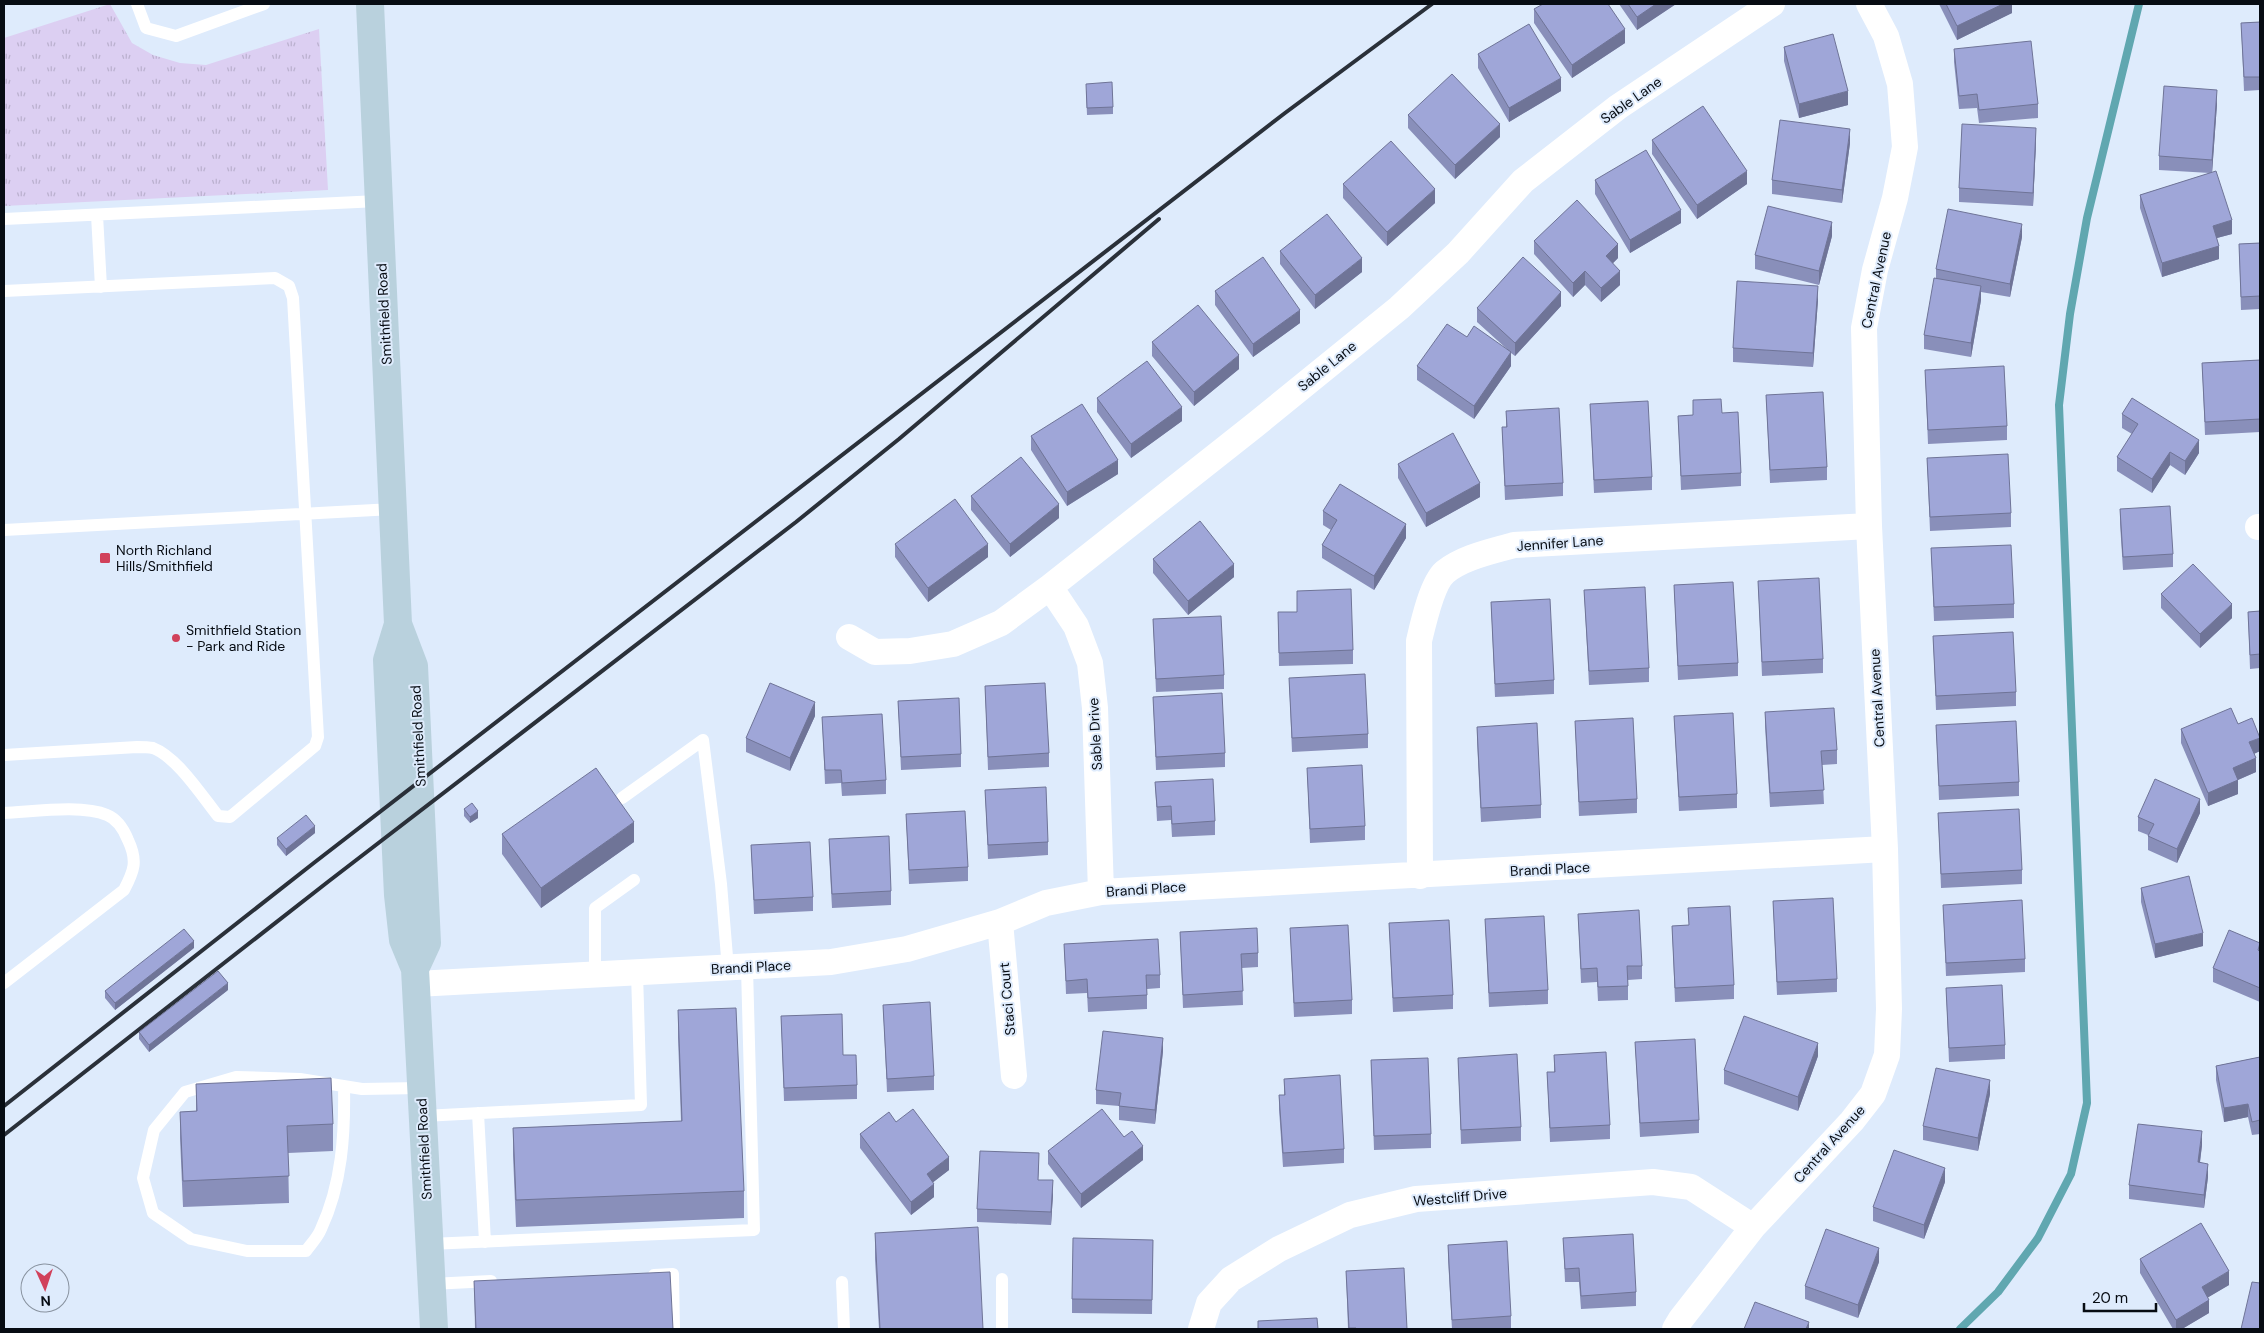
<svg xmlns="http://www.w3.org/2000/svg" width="2264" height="1333" font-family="'DM Sans',sans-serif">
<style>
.grass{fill:url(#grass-tufts)}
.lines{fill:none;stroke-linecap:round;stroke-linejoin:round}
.stream{stroke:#60a7b0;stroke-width:8}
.lane{stroke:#fff;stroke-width:12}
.street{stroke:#fff;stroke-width:26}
.secondary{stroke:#b9d1dd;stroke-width:28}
.rail{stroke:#2a3039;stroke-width:4}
.wall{fill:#898fba}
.shaded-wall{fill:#6f7497}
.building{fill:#9fa6d8;stroke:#6f7497}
.poi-dot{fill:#d1415b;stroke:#deebfc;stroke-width:2}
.labels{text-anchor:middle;stroke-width:4;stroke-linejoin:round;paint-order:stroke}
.street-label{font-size:14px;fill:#070c13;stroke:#deebfc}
.poi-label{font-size:14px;fill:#070c13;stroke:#deebfc;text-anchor:start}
</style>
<defs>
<pattern id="grass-tufts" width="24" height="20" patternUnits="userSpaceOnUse" patternTransform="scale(1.25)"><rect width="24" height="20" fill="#dccff2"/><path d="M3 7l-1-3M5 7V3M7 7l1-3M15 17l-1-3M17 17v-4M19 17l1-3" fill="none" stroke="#bbb1cf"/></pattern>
</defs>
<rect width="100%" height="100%" fill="#deebfc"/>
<path class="grass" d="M110 4 132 43 153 55 180 63 206 65 319 29 328 190 4 206V38Z"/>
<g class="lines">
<path class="stream" d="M1960 1329 1998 1292 2038 1238 2071 1174 2087 1103 2059 405 2070 314 2087 218 2139 4"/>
<path class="lane" d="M137 4 146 28 176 36 264 4
M97 215 101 287
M4 219 378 201
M4 291 275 278 289 286 293 298 318 737 315 746 230 817 218 816C202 796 177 757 153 748 148 747 142 747 137 747L4 755
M4 530 393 509
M622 798 703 740 721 884 728 969
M4 813C31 812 82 804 107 815 117 819 124 830 128 840 138 861 134 871 124 890L4 983
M595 975V908L634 880
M344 1086C345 1134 342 1184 321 1229 318 1237 311 1244 306 1251H247L191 1239 153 1213 143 1178 154 1130 185 1092 236 1077 300 1079 362 1089 421 1088
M478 1113 485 1242
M423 1116 641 1105 637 973
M429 1244 754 1230 747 968
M654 1275 673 1274 674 1329
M1002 1279V1329
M842 1282 844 1329
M431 1284 491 1281"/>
<path class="street" d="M2258 527H2260
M1050 587 1076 626 1090 663 1095 708 1101 892
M849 637 875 652 910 651 953 644 1001 623 1050 587 1255 425 1399 308 1458 253 1523 181 1618 107 1772 4
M1420 876 1419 641C1423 624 1432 583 1445 572 1464 557 1490 552 1514 545L1869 526
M1000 922 1014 1076
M416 984 831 962 907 949 1000 922 1046 903 1101 892 1885 849
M1201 1329 1209 1303 1231 1279 1279 1249 1350 1215 1416 1199 1653 1182 1691 1187 1753 1227
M1675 1329 1681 1319 1753 1227 1852 1121 1873 1094 1887 1055 1889 1009 1885 849 1869 526 1864 328 1875 270 1895 198 1905 147 1900 84 1886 36 1869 4"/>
<path class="secondary" d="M370 4 398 624 414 666 427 943 415 969
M398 624 387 660 398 895 403 940 415 969 434 1329"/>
<path class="rail" d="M4 1106 315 862 1285 113 1432 4
M4 1135 329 881 796 522 899 439 1159 219"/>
</g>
<path class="wall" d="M1619 4H1676L1637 30Z
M1939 4H2012V13L1957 40Z
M1534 9 1625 43 1572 78 1534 23Z
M2260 22V90L2244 91 2241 23Z
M1784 47 1848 105 1799 118 1784 61Z
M1954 49 2038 104V118L1979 123 1977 108 1959 109 1954 62Z
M1478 54 1561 91 1509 122 1478 68Z
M1086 91 1113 107V114L1087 115Z
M2217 104 2212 173 2232 234 2217 238 2219 259 2162 277 2140 208V195L2210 173 2159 170V156Z
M1408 115 1500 137 1455 179 1408 128Z
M1652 140 1747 184 1697 219 1652 154Z
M2036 142 2033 206 1959 202V188Z
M1850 143 1842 203 1772 194V180Z
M1595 180 1681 223 1630 253 1595 194Z
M1343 184 1435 203 1387 246 1343 198Z
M1832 236 1819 285 1755 269V255Z
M2022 237 2010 297 1981 292V300L1971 357 1924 349V335L1936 279V269Z
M1534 241 1618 258 1613 263 1620 285 1601 302 1585 285 1573 297 1534 254Z
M2260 243V309L2241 310 2239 244Z
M1280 251 1362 272 1315 309 1280 264Z
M1215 291 1300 323 1253 357 1215 305Z
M1818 300 1813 367 1733 362V348Z
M1561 306 1515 356 1511 353V366L1474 419 1417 380V366L1467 337 1508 350 1477 322V308Z
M1152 342 1239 369 1194 406 1152 356Z
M2260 360V432L2205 435 2202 363Z
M1925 370 2007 426V440L1928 444Z
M1766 395 1827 467V480L1770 483Z
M1097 398 1182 421 1131 458 1097 412Z
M1693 400 1741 473V486L1681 490 1678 416 1693 415Z
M1590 404 1652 477V490L1594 493Z
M1506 411 1563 483V496L1505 500 1502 427H1506Z
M2122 414 2199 453 2185 475 2170 465 2152 493 2117 471V457L2132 434 2122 428Z
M1031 436 1118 474 1067 506 1031 450Z
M1927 458 2011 513V527L1930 531Z
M1398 464 1480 497 1426 527 1398 478Z
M971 496 1059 518 1010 557 971 510Z
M2120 509 2173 554V567L2123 570 2120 523Z
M1323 511 1406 538 1374 590 1322 558V545L1331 530 1323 525Z
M895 544 988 557 928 602 895 557Z
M1931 548 2014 604V618L1934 621Z
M1153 559 1234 577 1188 615 1153 573Z
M1758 581 1823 659V673L1762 676Z
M1674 585 1738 663V676L1678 680Z
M1584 590 1649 668V682L1589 685Z
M1297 591 1353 650V664L1279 666 1278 612H1297Z
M2161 594 2232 618 2200 648 2161 608Z
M1491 602 1554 680V694L1495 697Z
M2260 611V668L2250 669 2248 612Z
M1153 619 1224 675V689L1156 692Z
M1933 636 2016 692V706L1936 710Z
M1289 678 1368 734V748L1292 752Z
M985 686 1049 753V767L988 770Z
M1153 697 1225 753V767L1156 770Z
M898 701 961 754V767L901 770Z
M1765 712 1837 750V764L1822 765 1824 804 1770 807 1765 726Z
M815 716 790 771 746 752V738Z
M1674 716 1737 794V808L1679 811Z
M822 717 886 780V794L842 796 841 783 825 784Z
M1575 721 1637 799V813L1579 816Z
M2238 724 2260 751 2254 754 2256 772 2238 780V794L2208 806 2181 743V729Z
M1936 725 2019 782V796L1939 800Z
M1477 727 1541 805V818L1481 822 1477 740Z
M1307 768 1365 826V840L1310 843Z
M1155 782 1215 821V835L1172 837 1171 820 1157 821Z
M985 790 1048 842V855L988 859Z
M464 809 478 818 470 823 464 816Z
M1938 813 2022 870V884L1941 888Z
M2200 813 2177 863 2148 850V835L2138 831V817Z
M906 814 968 867V881L909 884Z
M315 833 286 856 277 845V838Z
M502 834 634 842 541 908 502 854Z
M829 839 891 891V905L832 908 829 853Z
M751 845 813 897V911L754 914Z
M2141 888 2203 946 2155 958 2141 902Z
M1773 901 1837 979V992L1777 995Z
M1943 905 2025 959V972L1946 976Z
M1688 908 1734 985V999L1675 1002 1672 926 1689 925Z
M1578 914 1642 966V979L1628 980V1000L1598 1001 1597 982 1581 983Z
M1485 919 1548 990V1004L1489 1007Z
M1389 923 1453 995V1009L1393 1012Z
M1290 928 1352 1000V1014L1294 1017Z
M1180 932 1258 953V967L1242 968 1243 1005 1183 1008Z
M2260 943V1002L2213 982V968Z
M1064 944 1160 975V988L1147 989V1009L1088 1012 1087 993 1066 994Z
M194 948 115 1010 105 998V991Z
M1946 988 2005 1045V1059L1949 1062Z
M228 990 149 1052 139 1039V1032Z
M883 1005 934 1076V1090L887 1092Z
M678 1010 744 1191V1218L516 1227 513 1155V1128L681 1121 678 1037Z
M781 1016 843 1055 857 1085V1099L784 1101Z
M1635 1042 1699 1120V1133L1640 1137Z
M1163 1051 1155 1124 1119 1120V1106L1096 1104V1090Z
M1554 1055 1610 1125V1139L1550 1142 1547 1072H1554Z
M1818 1056 1798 1111 1724 1084V1070Z
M2260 1057V1134L2252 1135 2248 1117 2224 1122 2216 1080V1066Z
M1458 1058 1521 1127V1141L1461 1144Z
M1371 1060 1431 1134V1148L1374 1150Z
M1284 1079 1344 1149V1163L1283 1167 1279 1109V1095H1284Z
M196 1084 333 1124V1151L288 1153 289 1203 183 1207 180 1138V1112L196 1111Z
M1990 1094 1978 1151 1923 1140V1126Z
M896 1122 949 1170 933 1182 934 1197 911 1215 860 1148V1134Z
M1124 1137 1143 1160 1081 1208 1048 1164V1151Z
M2202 1145 2200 1163 2208 1177 2204 1208 2129 1199V1185Z
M1039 1167 1038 1180 1053 1194 1051 1225 977 1222V1209Z
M1945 1182 1924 1239 1873 1221V1207Z
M875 1233 983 1329H879L875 1259Z
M1563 1238 1636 1292V1306L1581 1309 1579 1282H1565Z
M1153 1240 1152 1314 1072 1313V1299Z
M1448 1245 1511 1316V1329H1452L1448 1258Z
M2140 1259 2229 1285 2208 1297 2209 1313 2182 1329H2173L2140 1273Z
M1879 1262 1858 1318 1805 1299V1286Z
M1346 1271 1407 1329H1348Z
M474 1281 673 1329H475Z"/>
<path class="shaded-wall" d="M1656 4H1676L1637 30V17Z
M2003 4H2012V13L1957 40V26Z
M1625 29V43L1572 78V65Z
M1561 78V91L1509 122V108Z
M2217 90V104L2212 173V160Z
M1848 91V105L1799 118V104Z
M1500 124V137L1455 179V165Z
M2036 128V142L2033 206V193Z
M1850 129V143L1842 203V190Z
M1747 171V184L1697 219V205Z
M1435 189V203L1387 246V232Z
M1681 210V223L1630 253V240Z
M2232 220V234L2213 239V226Z
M1832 222V236L1819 285V271Z
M2022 224V237L2010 297V284Z
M1618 244V258L1606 270V256Z
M2219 246V259L2162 277V263Z
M1362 258V272L1315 309V295Z
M1585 271V285L1573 297V283Z
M1620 271V285L1601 302V288Z
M1818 286V300L1813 367V353Z
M1981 286V300L1971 357V343Z
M1561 292V306L1515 356V343Z
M1300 310V323L1253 357V344Z
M1511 352V366L1474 419V406Z
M1239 355V369L1194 406V392Z
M1182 407V421L1131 458V444Z
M2199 440V453L2185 475V461Z
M2170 452V465L2152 493V479Z
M1118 460V474L1067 506V492Z
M1480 483V497L1426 527V513Z
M1059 504V518L1010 557V544Z
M1406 524V538L1374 590V576Z
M988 544V557L928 602V588Z
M1234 564V577L1188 615V601Z
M2232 604V618L2200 648V634Z
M815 702V716L790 771V758Z
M2260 738V751L2249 756V742Z
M2256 758V772L2233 782V768Z
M2238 780V794L2208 806V793Z
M2200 799V813L2177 863V849Z
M478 811V818L470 823V817Z
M634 822V842L541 908V888Z
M315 826V833L286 856V849Z
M2203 933V946L2155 958V944Z
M194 941V948L115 1010V1003Z
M228 983V990L149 1052V1045Z
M1163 1038V1051L1155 1124V1110Z
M1818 1043V1056L1798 1111V1097Z
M1990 1080V1094L1978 1151V1138Z
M2248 1104V1117L2224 1122V1108Z
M2202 1131V1145L2198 1176V1162Z
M1143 1146V1160L1081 1208V1194Z
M949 1157V1170L927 1187V1174Z
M2208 1164V1177L2204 1208V1195Z
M1945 1168V1182L1924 1239V1225Z
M1053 1180V1194L1051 1225V1212Z
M934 1184V1197L911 1215V1202Z
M1879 1248V1262L1858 1318V1305Z
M2229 1271V1285L2202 1301V1287Z
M2209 1300V1313L2182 1329H2176V1320Z
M1809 1322V1329H1806Z"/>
<path class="building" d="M1543 4H1608L1625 29 1572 65 1534 9Z
M1628 4H1656L1637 17Z
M1946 4H2003L1957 26Z
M2260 22V77H2244L2241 23Z
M1529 24 1561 78 1509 108 1478 54Z
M1833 34 1848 91 1799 104 1784 47Z
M2031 41 2038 104 1979 110 1977 94 1959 96 1954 49Z
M1452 74 1500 124 1455 165 1408 115Z
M1112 82 1113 107 1087 108 1086 84Z
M2164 86 2217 90 2212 160 2159 156Z
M1703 106 1747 171 1697 205 1652 140Z
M1780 120 1850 129 1842 190 1772 180Z
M1962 124 2036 128 2033 193 1959 188Z
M1391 141 1435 189 1387 232 1343 184Z
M1646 150 1681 210 1630 240 1595 180Z
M2216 171 2232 220 2213 226 2219 246 2162 263 2140 195Z
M1577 200 1618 244 1606 256 1620 271 1601 288 1585 271 1573 283 1534 241Z
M1768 206 1832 222 1819 271 1755 255Z
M1948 209 2022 224 2010 284 1936 269Z
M1327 214 1362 258 1315 295 1280 251Z
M2260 243V296L2241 297 2239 244Z
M1263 257 1300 310 1253 344 1215 291Z
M1523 257 1561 292 1515 343 1477 308Z
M1934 278 1981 286 1971 343 1924 335Z
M1737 281 1818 286 1813 353 1733 348Z
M1198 305 1239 355 1194 392 1152 342Z
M1447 324 1467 337 1474 326 1511 352 1474 406 1417 366Z
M2260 360V419L2205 422 2202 363Z
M1147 361 1182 407 1131 444 1097 398Z
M2004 366 2007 426 1928 430 1925 370Z
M1823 392 1827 467 1770 470 1766 395Z
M2132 398 2199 440 2185 461 2170 452 2152 479 2117 457 2138 424 2122 414Z
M1721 399 1722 413 1738 412 1741 473 1681 476 1678 416 1693 415V400Z
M1648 401 1652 477 1594 480 1590 404Z
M1082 404 1118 460 1067 492 1031 436Z
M1559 408 1563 483 1505 486 1502 427H1507L1506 411Z
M1453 433 1480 483 1426 513 1398 464Z
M2008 454 2011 513 1930 517 1927 458Z
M1021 457 1059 504 1010 544 971 496Z
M1340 484 1406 524 1374 576 1322 545 1337 520 1323 511Z
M955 499 988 544 928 588 895 544Z
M2170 506 2173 554 2123 557 2120 509Z
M1200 521 1234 564 1188 601 1153 559Z
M2011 545 2014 604 1934 607 1931 548Z
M2193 564 2232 604 2200 634 2161 594Z
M1819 578 1823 659 1762 662 1758 581Z
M1733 582 1738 663 1678 666 1674 585Z
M1645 587 1649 668 1589 671 1584 590Z
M1351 589 1353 650 1279 653 1278 612H1297V591Z
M1550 599 1554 680 1495 684 1491 602Z
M2260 611V654L2250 655 2248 612Z
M1221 616 1224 675 1156 679 1153 619Z
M2013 632 2016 692 1936 696 1933 636Z
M1365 674 1368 734 1292 738 1289 678Z
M770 683 815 702 790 758 746 738Z
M1045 683 1049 753 988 757 985 686Z
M1222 693 1225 753 1156 757 1153 697Z
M959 698 961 754 901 757 898 701Z
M1834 708 1837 750 1821 751 1824 790 1770 793 1765 712Z
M2231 708 2238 724 2252 718 2260 738 2249 742 2256 758 2233 768 2238 780 2208 793 2181 729Z
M1733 713 1737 794 1679 797 1674 716Z
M882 714 886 780 842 783 841 770H825L822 717Z
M1633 718 1637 799 1579 802 1575 721Z
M2016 721 2019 782 1939 786 1936 725Z
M1537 723 1541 805 1481 808 1477 727Z
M1362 765 1365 826 1310 829 1307 768Z
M596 768 634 822 541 888 502 834Z
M1213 779 1215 821 1172 824 1171 806 1157 807 1155 782Z
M2155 779 2200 799 2177 849 2148 836 2154 824 2138 817Z
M1046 787 1048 842 988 845 985 790Z
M472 803 478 811 470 817 464 809Z
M2019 809 2022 870 1941 874 1938 813Z
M965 811 968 867 909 870 906 814Z
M306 815 315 826 286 849 277 838Z
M889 836 891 891 832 894 829 839Z
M810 842 813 897 754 900 751 845Z
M2189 876 2203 933 2155 944 2141 888Z
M1833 898 1837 979 1777 982 1773 901Z
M2022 900 2025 959 1946 963 1943 905Z
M1730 906 1734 985 1675 988 1672 926 1689 925 1688 908Z
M1639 910 1642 966H1627L1628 986 1598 987 1597 968 1581 969 1578 914Z
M1544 916 1548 990 1489 993 1485 919Z
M1449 920 1453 995 1393 998 1389 923Z
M1348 925 1352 1000 1294 1003 1290 928Z
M1257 928 1258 953 1241 954 1243 991 1183 995 1180 932Z
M184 929 194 941 115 1003 105 991Z
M2229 930 2260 943 2258 950 2260 952V988L2213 968Z
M1158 939 1160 975H1146L1147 995 1088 998 1087 979 1066 981 1064 944Z
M218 971 228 983 149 1045 139 1032Z
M2002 985 2005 1045 1949 1048 1946 988Z
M930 1002 934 1076 887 1079 883 1005Z
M736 1008 744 1191 516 1200 513 1128 682 1121 678 1010Z
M842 1014 843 1055H856L857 1085 784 1088 781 1016Z
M1744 1016 1818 1043 1798 1097 1724 1070Z
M1103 1031 1163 1038 1155 1110 1119 1106 1121 1093 1096 1090Z
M1695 1039 1699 1120 1640 1123 1635 1042Z
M1606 1052 1610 1125 1550 1128 1547 1072H1555L1554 1055Z
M1517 1054 1521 1127 1461 1130 1458 1058Z
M2260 1057V1120L2252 1122 2248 1104 2224 1108 2216 1066Z
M1428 1058 1431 1134 1374 1136 1371 1060Z
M1936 1068 1990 1080 1978 1138 1923 1126Z
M1340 1075 1344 1149 1283 1153 1279 1095H1285L1284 1079Z
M331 1078 333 1124 287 1126 289 1176 183 1181 180 1112 197 1111 196 1084Z
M913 1109 949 1157 927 1174 934 1184 911 1202 860 1134 889 1112 896 1122Z
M1102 1109 1124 1137 1132 1131 1143 1146 1081 1194 1048 1151Z
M2138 1124 2202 1131 2198 1162 2208 1164 2204 1195 2129 1185Z
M1894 1150 1945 1168 1924 1225 1873 1207Z
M980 1151 1039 1153 1038 1180H1053L1051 1212 977 1209Z
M2201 1223 2229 1271 2202 1287 2209 1300 2176 1320 2140 1259Z
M978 1227 983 1329H880L875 1233Z
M1826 1229 1879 1248 1858 1305 1805 1286Z
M1633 1234 1636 1292 1581 1296 1579 1268 1565 1269 1563 1238Z
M1073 1238 1153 1240 1152 1300 1072 1299Z
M1507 1241 1511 1316 1452 1320 1448 1245Z
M1404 1268 1407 1329H1356V1328H1349L1346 1271Z
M670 1272 673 1329H476L474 1281Z
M2252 1282 2260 1283V1329H2241Z
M1755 1302 1809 1322 1806 1329H1744Z
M1317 1318 1318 1329H1258V1321Z"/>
<g class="poi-dot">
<rect x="99" y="552" width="12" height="12" rx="2.5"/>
<circle cx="176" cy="638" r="5"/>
</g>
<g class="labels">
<g class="street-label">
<text transform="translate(1631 100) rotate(-35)" y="5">Sable Lane</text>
<text transform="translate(1876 280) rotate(-78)" y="5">Central Avenue</text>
<text transform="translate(384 314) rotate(-93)" y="5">Smithfield Road</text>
<text transform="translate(1327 366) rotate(-39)" y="5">Sable Lane</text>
<text transform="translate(1560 543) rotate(-4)" y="5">Jennifer Lane</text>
<text transform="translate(1877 698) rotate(-93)" y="5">Central Avenue</text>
<text transform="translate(1095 734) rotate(-93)" y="5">Sable Drive</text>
<text transform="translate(418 736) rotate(-93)" y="5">Smithfield Road</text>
<text transform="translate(1550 869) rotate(-3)" y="5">Brandi Place</text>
<text transform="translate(1146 889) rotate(-4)" y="5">Brandi Place</text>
<text transform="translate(751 967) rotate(-3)" y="5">Brandi Place</text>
<text transform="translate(1007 999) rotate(-95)" y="5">Staci Court</text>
<text transform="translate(1829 1144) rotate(-48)" y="5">Central Avenue</text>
<text transform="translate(424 1149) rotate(-93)" y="5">Smithfield Road</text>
<text transform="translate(1460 1197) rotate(-5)" y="5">Westcliff Drive</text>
</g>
<g class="poi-label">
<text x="116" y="555">North Richland<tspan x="116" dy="16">Hills/Smithfield</tspan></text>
<text x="186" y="635">Smithfield Station<tspan x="186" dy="16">- Park and Ride</tspan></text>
</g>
</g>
<rect width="2264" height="1333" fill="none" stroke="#070c13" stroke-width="10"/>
<g transform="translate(45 1288) rotate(177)"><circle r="24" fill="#deebfc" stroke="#88929f"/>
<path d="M0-4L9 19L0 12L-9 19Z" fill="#d1415b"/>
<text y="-8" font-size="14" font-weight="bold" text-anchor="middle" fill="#070c13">N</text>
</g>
<path d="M2084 1303v8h72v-8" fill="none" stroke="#070c13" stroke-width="2.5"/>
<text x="2092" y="1303" font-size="15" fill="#070c13" stroke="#deebfc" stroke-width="4" paint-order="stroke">20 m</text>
</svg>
